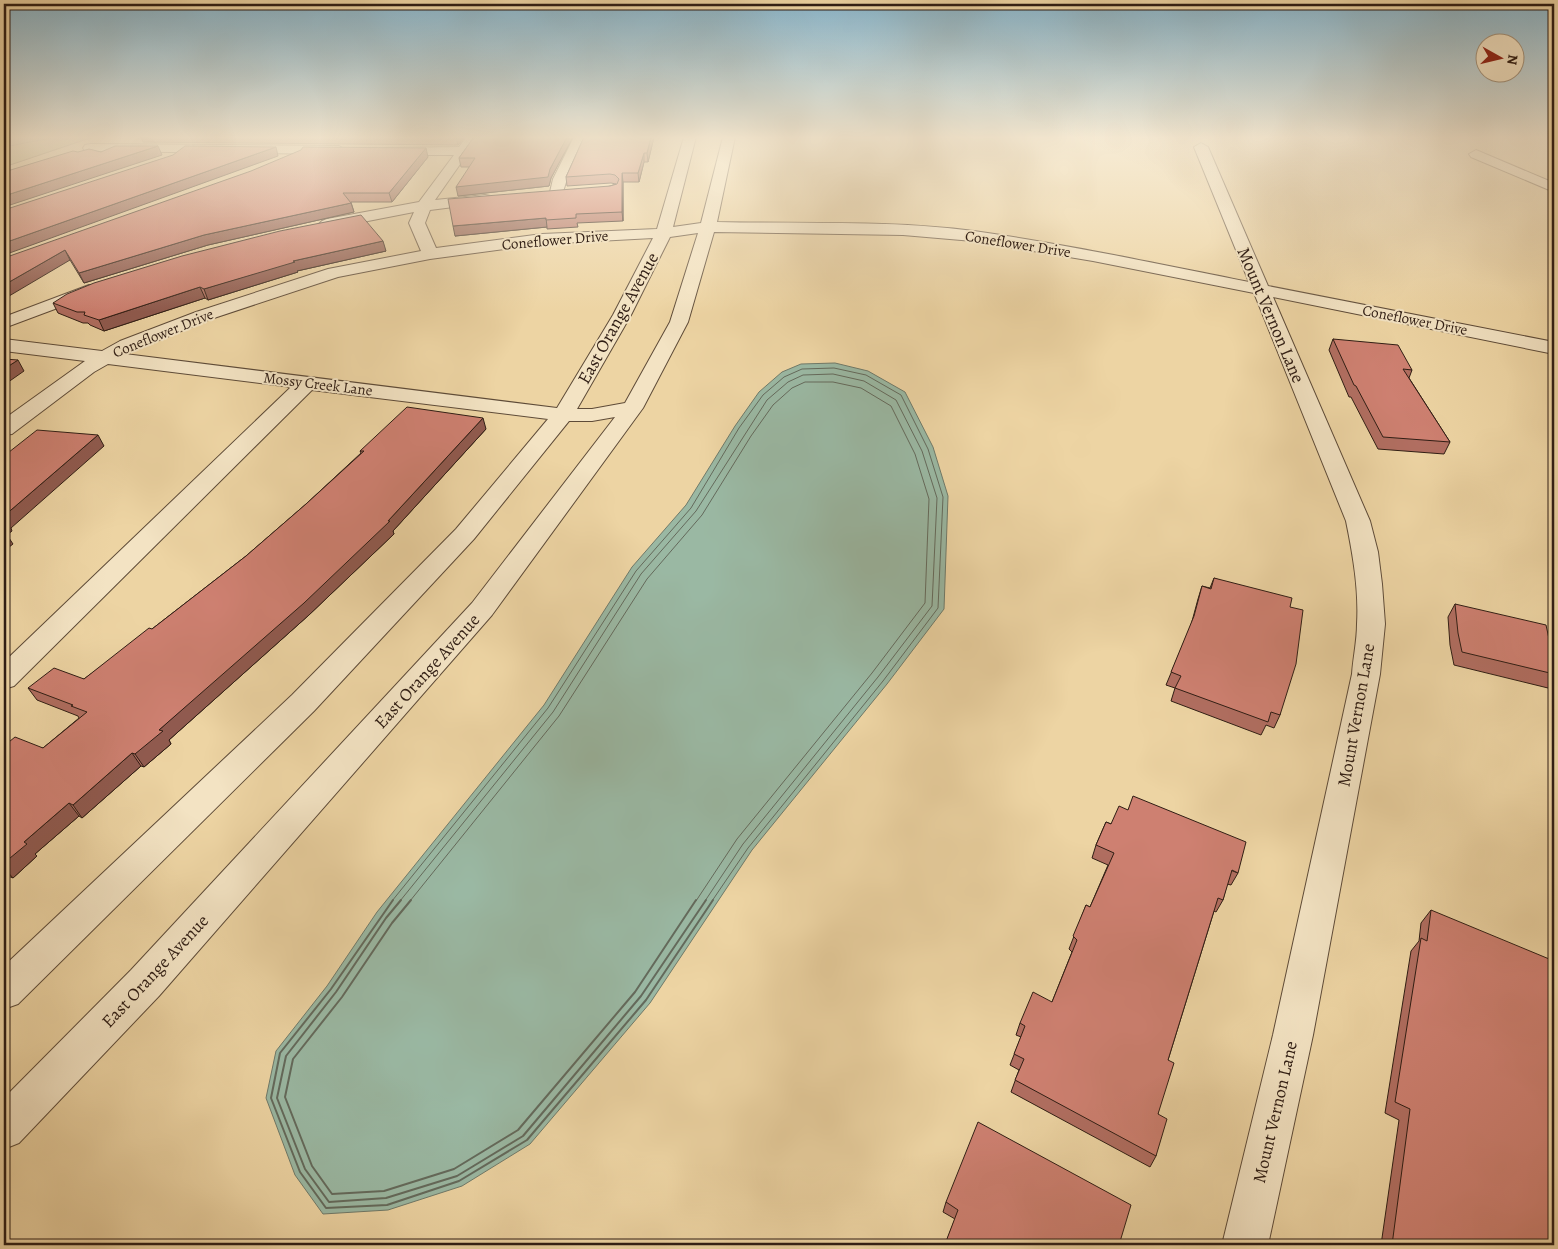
<svg xmlns="http://www.w3.org/2000/svg" width="1558" height="1249" font-family="Alegreya,serif">
<style>
.green{fill:#bdbb82;stroke:#766c4b}
.water{fill:#9ab8a3;stroke:#6f7a6a}
.lines{fill:none;stroke-linecap:round;stroke-linejoin:round}
.shore-far1{stroke:#646a5c;stroke-width:1}
.shore{stroke:#646a5c;stroke-width:2}
.minor-casing{stroke:#5e4b38;stroke-width:2}
.minor{fill:#f3e3c3;fill-rule:evenodd}
.wall{fill:#b16e61;stroke:#2f1d14}
.shaded-wall{fill:#905a4f;stroke:#2f1d14}
.building{fill:#ce8071;stroke:#2f1d14}
.labels{text-anchor:middle;stroke-width:4;stroke-linejoin:round;paint-order:stroke}
.far-street-label{font-size:15px;fill:#2f1d14;stroke:#f3e3c3}
.street-label{font-size:18px;fill:#2f1d14;stroke:#f3e3c3}
</style>
<rect width="100%" height="100%" fill="#edd4a3"/>
<filter id="stains"><feTurbulence type="fractalNoise" baseFrequency=".004" numOctaves="4"/><feColorMatrix values="0 0 0 0 .2 0 0 0 0 .09 0 0 0 0 .02 0 0 0 .5 -.17"/></filter>
<radialGradient id="worn" r=".72"><stop offset=".6" stop-color="#630" stop-opacity="0"/><stop offset="1" stop-color="#630" stop-opacity=".3"/></radialGradient>
<path class="green" d="M4 137H93L10 165 4 164Z"/>
<path class="water" d="M4 137H57L4 147Z
M835 363 868 371 905 392 933 447 948 496 944 609 887 684 752 850 650 1003 530 1144 462 1186 388 1210 323 1214 295 1175 266 1098 276 1051 327 986 377 912 544 705 632 567 686 505 735 426 759 392 782 372 801 364Z"/>
<g class="lines">
<path class="shore-far1" d="M392 901 548 708 636 571 691 508 739 428 763 395 784 377 802 369 834 368 866 375 901 395 928 449 943 497 938 608 883 681 748 848 712 901
M400 901 553 712 641 574 696 511 767 400 788 382 803 375 833 374 864 381 896 400 922 451 937 498 932 606 878 677 743 844 705 901
M410 901 559 716 647 579 702 515 751 436 773 405 792 388 805 382H833L861 388 891 406 915 454 929 499 925 603 872 673 737 839 696 901"/>
<path class="shore" d="M393 900 331 989 280 1053 271 1098 300 1172 326 1208 387 1205 459 1181 527 1140 646 1000 713 900
M401 900 386 918 336 992 286 1056 277 1098 305 1169 329 1202 386 1198 457 1176 523 1136 641 996 706 900
M411 900 392 923 342 997 293 1059 285 1097 312 1166 332 1194 384 1191 454 1169 518 1130 635 992 696 900"/>
<g class="minor-casing">
<path id="minor" d="M466 137H476L477 140 435 200 485 195 490 196 492 199 490 202 485 203 430 210 425 223 436 248 542 234 657 229 684 137H696L673 227 701 223 723 137H735L717 222C802 224 889 220 974 231 1066 244 1158 264 1249 282L1194 147 1201 143 1208 147 1268 286 1554 342V354L1273 297 1370 521 1378 552 1382 584 1385 624 1380 674 1313 1035 1268 1245H1222L1273 1035 1352 674C1353 658 1357 641 1357 624 1359 590 1353 555 1346 521L1254 293 1093 261 973 241 903 235 714 232 688 322 643 408 492 615 159 996 19 1143 4 1149V1098L131 970 472 603 615 417 592 421H569L474 539 314 711 18 1004 4 1009V966L292 695 456 529 548 419 312 390 14 686 4 689V662L291 387 108 364 94 372 12 434 4 435V419L85 361 4 351V339L102 351 120 341 196 312 328 269 421 251 409 223 414 212 327 229 322 227 319 224 322 221 327 219 419 202 454 155H389L384 154 382 151 384 148 459 147ZM698 233 670 322 625 403 592 409H577L631 315 670 237ZM653 238 613 315 557 408 125 354 208 320 338 277 430 259 542 244Z
M574 137H587L567 179 562 195H552L550 192 553 179Z
M90 144 339 146 346 150 339 154 85 151 83 148 85 145Z
M1476 150 1554 183V192L1471 157 1469 154Z
M89 285 95 286 98 290 95 294 4 328V317Z"/>
</g>
<use href="#minor" class="minor"/>
</g>
<path class="wall" d="M141 137H464L458 145 143 142Z
M474 137H573L551 178 549 186 458 196 469 167H461L459 158Z
M584 137H654L648 162H644L639 182H623V221L577 223 578 227 547 229V227L455 236 616 184 611 183 567 186 566 177Z
M428 157 392 202H351L354 212 208 245 84 283 70 260 4 258Z
M386 251 297 271 298 272 208 300 205 298 104 331 90 325 88 323H83L58 313 53 303Z
M1333 339 1412 370 1409 378 1450 442 1444 454 1378 449 1351 397H1349L1329 350Z
M486 429 393 531 394 534 309 615 169 740 171 744 144 767 141 766 82 818 79 816 35 854 37 856 13 878 8 876 4 880V746L43 748 79 718 78 716 37 700 28 688 84 679 152 629 246 556 306 504 361 453 360 451Z
M1214 578 1290 607 1280 715 1274 728 1266 725 1261 735 1171 701 1175 688 1166 685 1191 625 1198 599 1202 586 1210 588Z
M1455 604 1554 662V679L1548 688 1454 665 1450 645 1448 617Z
M1106 822 1238 873 1231 885 1227 884 1223 900 1216 912 1214 911 1168 1060 1158 1114 1156 1156 1150 1167 1011 1092 1019 1070 1010 1065 1021 1037 1016 1035 1020 1023 1052 1002 1072 952 1069 949 1086 905 1090 907 1108 865 1092 858 1096 845Z
M1431 910 1554 1245H1381L1399 1120 1385 1113 1411 951 1419 941 1421 923Z
M946 1202 1119 1245H945L955 1219 943 1212Z"/>
<path class="shaded-wall" d="M456 137H464L458 145Z
M567 137H573L551 178 549 186 458 196 456 187 550 169Z
M651 137H654L648 162 647 153Z
M158 146 162 155 4 207V196Z
M276 147 278 156 4 255V243Z
M426 148 428 157 392 202 389 193Z
M644 153V162L639 182 638 173Z
M622 173 623 182V221L622 212Z
M351 203 354 212 208 245 84 283 79 273 204 235Z
M546 218 547 227 455 236 453 226Z
M383 241 386 251 297 271 298 272 208 300 204 289 293 261Z
M65 250 70 260 4 299V285Z
M200 287 205 298 104 331 99 320Z
M18 360 24 371 4 385V369Z
M483 418 486 429 393 531 394 534 309 615 169 740 171 744 144 767 135 754 159 730 388 521Z
M98 435 104 446 11 528 12 531 7 535 13 544 4 551V516Z
M132 753 141 766 82 818 73 805Z
M69 803 79 816 35 854 37 856 13 878 4 868V863L24 842Z
M4 871 8 876 4 880Z"/>
<path class="building" d="M474 137H567L550 169 548 177 456 187 475 158H459Z
M584 137H651L647 153H644L638 173H622V212L576 214V218L546 220V218L453 226 448 199 610 186 617 184 619 179 615 175 610 174 566 177Z
M115 146H158L4 196V172L73 151 78 152 89 149 101 152Z
M185 146 276 147 4 243V210L173 155Z
M303 147 426 148 389 193H343L351 203 204 235 79 273 65 250 4 285V258L251 171 301 150Z
M361 215 383 241 293 261 295 262 204 289 200 287 99 320 84 315 85 312H77L53 303 67 294 94 283 182 256 280 231Z
M1333 339 1398 345 1412 370 1403 369 1450 442 1383 437 1356 386 1354 385Z
M4 359 18 360 4 369Z
M407 407 483 418 388 521H390L304 603 159 730 163 731 135 754 132 753 73 805 69 803 24 842 27 844 4 863V746L15 737 43 748 87 712 71 706 73 705 28 688 54 668 84 679 149 628 152 629 246 556 306 504 364 451H360Z
M37 430 98 435 4 516V456Z
M1214 578 1292 598 1290 607 1303 610 1296 664 1280 715 1271 712 1268 722 1175 688 1181 676 1171 672 1194 616 1202 586 1211 589Z
M1455 604 1546 625 1554 662V674L1462 652 1458 633Z
M1133 796 1246 842 1238 873 1232 870 1223 900 1218 898 1168 1060 1174 1063 1158 1114 1167 1119 1156 1156 1015 1080 1024 1059 1014 1054 1025 1026 1020 1023 1033 992 1052 1002 1077 940 1073 936 1086 905 1090 907 1114 853 1096 845 1106 822 1111 824 1119 806 1128 810Z
M1431 910 1554 961V1245H1392L1410 1109 1395 1102 1421 938 1427 941Z
M978 1122 1131 1205 1119 1245H947L945 1244 958 1210 946 1202Z"/>
<linearGradient id="sky" x2="0" y2="1"><stop stop-color="#89b6cc"/><stop offset="0.44" stop-color="#f7ecd6"/><stop offset="1" stop-color="#f7ecd6" stop-opacity="0"/></linearGradient>
<rect width="1558" height="312" fill="url(#sky)"/>
<g class="labels">
<g class="far-street-label">
<text transform="translate(555 240) rotate(-5)" y="5">Coneflower Drive</text>
<text transform="translate(1018 244) rotate(9)" y="5">Coneflower Drive</text>
<text transform="translate(1415 320) rotate(11)" y="5">Coneflower Drive</text>
<text transform="translate(163 333) rotate(-22)" y="5">Coneflower Drive</text>
<text transform="translate(318 384) rotate(7)" y="5">Mossy Creek Lane</text>
</g>
<g class="street-label">
<text transform="translate(1271 315) rotate(67)" y="6">Mount Vernon Lane</text>
<text transform="translate(618 318) rotate(-61)" y="6">East Orange Avenue</text>
<text transform="translate(427 671) rotate(-48)" y="6">East Orange Avenue</text>
<text transform="translate(1356 715) rotate(-80)" y="6">Mount Vernon Lane</text>
<text transform="translate(155 971) rotate(-47)" y="6">East Orange Avenue</text>
<text transform="translate(1275 1112) rotate(-77)" y="6">Mount Vernon Lane</text>
</g>
</g>
<rect width="1558" height="1249" fill="none" stroke="#edd4a3" stroke-width="20"/>
<rect x="5" y="5" width="1548" height="1239" fill="none" stroke="#2f1d14" stroke-width="2.5"/>
<rect x="10" y="10" width="1538" height="1229" fill="none" stroke="#2f1d14"/>
<g transform="translate(1500 58) rotate(98)"><circle r="24" fill="#f3e3c3" stroke="#a5947d"/>
<path d="M0-4L9 19L0 12L-9 19Z" fill="#8f2418"/>
<text y="-8" font-size="14" font-weight="bold" text-anchor="middle" fill="#2f1d14">N</text>
</g>
<rect width="100%" height="100%" filter="url(#stains)"/>
<rect width="100%" height="100%" fill="url(#worn)"/>
</svg>
